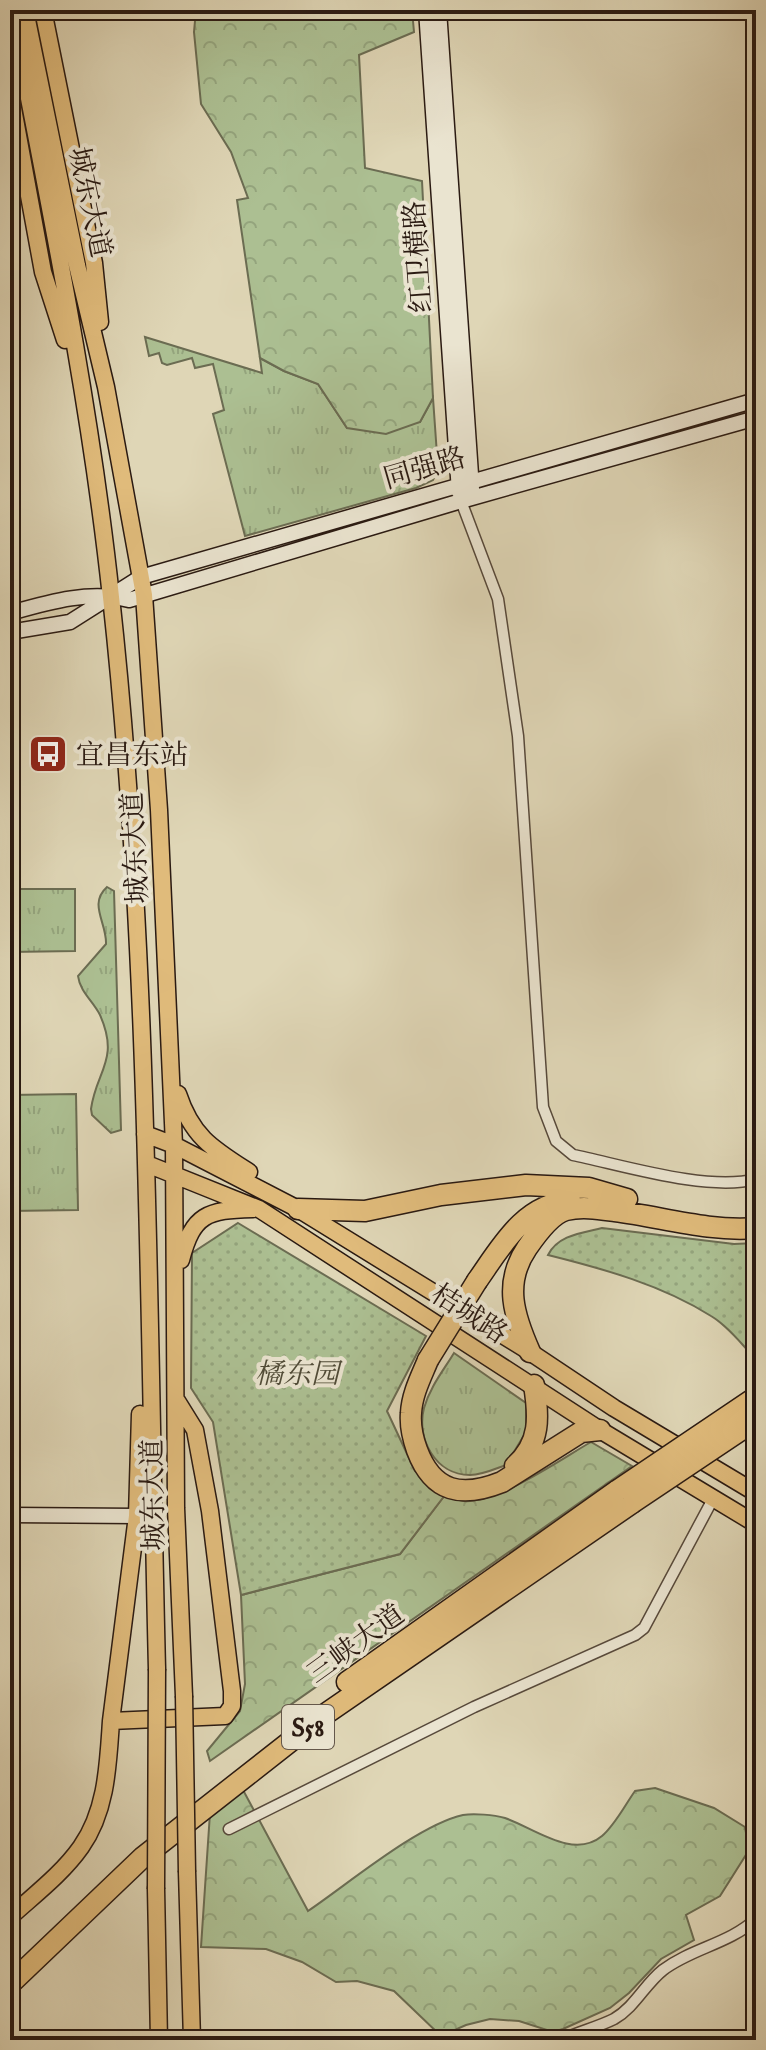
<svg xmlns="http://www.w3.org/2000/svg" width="766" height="2050" font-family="'IM FELL English','Noto Serif SC',serif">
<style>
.grass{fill:url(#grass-tufts);stroke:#6b6c52;stroke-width:2}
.forest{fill:url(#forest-crowns);stroke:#6b6c52;stroke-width:2}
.park{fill:url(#park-dots);stroke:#6b6c52;stroke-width:2}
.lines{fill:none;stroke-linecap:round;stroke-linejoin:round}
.street-casing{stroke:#57493b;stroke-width:13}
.secondary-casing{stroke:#2a1a12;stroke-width:17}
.primary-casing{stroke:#2a1a12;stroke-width:19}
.highway-casing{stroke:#2a1a12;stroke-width:23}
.street{stroke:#eae4d0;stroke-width:10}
.secondary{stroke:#eae4d0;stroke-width:14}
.primary{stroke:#e0bb7b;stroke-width:16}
.highway{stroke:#e0bb7b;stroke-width:20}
.primary-bridge-casing{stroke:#2a1a12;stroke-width:19;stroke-linecap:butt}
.highway-bridge-casing{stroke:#2a1a12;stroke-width:23;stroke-linecap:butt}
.primary-bridge{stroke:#e0bb7b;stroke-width:16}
.highway-bridge{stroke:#e0bb7b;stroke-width:20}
.labels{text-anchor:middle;stroke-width:8;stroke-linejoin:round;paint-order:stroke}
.shield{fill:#eae4d0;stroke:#64574b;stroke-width:2}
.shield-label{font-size:26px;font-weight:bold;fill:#2a1a12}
.street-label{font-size:28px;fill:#2a1a12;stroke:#eae4d0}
.poi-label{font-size:28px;fill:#2a1a12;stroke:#eae4d0;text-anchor:start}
.park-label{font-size:28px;font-style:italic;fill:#514c38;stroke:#eae4d0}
</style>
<defs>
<pattern id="grass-tufts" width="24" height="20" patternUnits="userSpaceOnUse" patternTransform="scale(2)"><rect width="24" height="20" fill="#acbf92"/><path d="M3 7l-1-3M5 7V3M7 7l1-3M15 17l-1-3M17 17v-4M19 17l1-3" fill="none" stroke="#94a47d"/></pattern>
<pattern id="forest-crowns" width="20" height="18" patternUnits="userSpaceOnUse" patternTransform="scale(2)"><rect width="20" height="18" fill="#acbf92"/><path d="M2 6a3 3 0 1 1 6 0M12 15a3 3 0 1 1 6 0" fill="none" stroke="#94a47d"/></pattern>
<pattern id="park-dots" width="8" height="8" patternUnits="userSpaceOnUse" patternTransform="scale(2)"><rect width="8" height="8" fill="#acbf92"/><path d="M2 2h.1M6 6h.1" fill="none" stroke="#94a47d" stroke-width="1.8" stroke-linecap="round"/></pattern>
</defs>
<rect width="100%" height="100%" fill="#dfd6b6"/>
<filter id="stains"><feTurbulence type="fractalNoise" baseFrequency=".0025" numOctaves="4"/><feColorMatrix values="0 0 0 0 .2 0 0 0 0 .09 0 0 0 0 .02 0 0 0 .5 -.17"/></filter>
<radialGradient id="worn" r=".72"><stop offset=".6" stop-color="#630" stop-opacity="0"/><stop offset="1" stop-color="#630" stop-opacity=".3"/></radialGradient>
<path class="grass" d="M145 337 262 373 260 358 284 371 318 384 347 428 420 422 433 398 438 469 433 480 416 488 245 536 213 414 224 410 213 364 195 368 192 358 167 365 162 363 159 353 149 356Z
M107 887 114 891 121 1130 111 1133 92 1115 91 1109C96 1071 120 1060 100 1015 93 1001 80 992 78 976L106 944C107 923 88 904 107 887Z
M10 889H75V951L10 952Z
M76 1094 78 1210 10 1211V1095Z
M454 1353 526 1403V1432L506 1465C495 1469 482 1475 470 1475 435 1475 416 1438 424 1408 430 1387 443 1371 454 1353Z"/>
<path class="forest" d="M196 10H412L414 32 359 55 365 168 422 181 433 398 420 422 386 434 347 428 318 384 284 371 260 358 237 200 248 198 231 152 201 104 194 32Z
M591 1442 632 1466 210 1761 207 1751 240 1711 245 1684 241 1595 400 1554 445 1495C451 1497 458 1500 463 1501 497 1504 561 1459 591 1442Z
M655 1788 714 1808 745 1827 749 1850 720 1896 686 1915 694 1940 661 1959 629 1993 610 2008 563 2029 553 2032 519 2021 490 2019 466 2025 441 2036 394 1991 357 1981 336 1982 302 1962 266 1949 201 1947 210 1813 243 1790 308 1911C348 1884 418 1825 463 1815 474 1813 494 1815 505 1818 534 1828 573 1860 602 1836 615 1825 625 1805 635 1791Z"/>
<path class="park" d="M238 1223 426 1336 387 1411 415 1471 445 1495 400 1554 241 1595 213 1422 191 1388 192 1253Z
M602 1228 734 1244 756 1243V1359C742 1345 728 1326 711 1316 662 1285 604 1269 548 1255 558 1235 582 1233 602 1228Z"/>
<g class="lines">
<g class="street-casing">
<path id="street" d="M461 501 498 599 518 736 543 1107 556 1141 573 1155C622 1165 708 1192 756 1179
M229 1829 474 1707 635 1635 644 1628 714 1497
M561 2040C578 2032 598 2027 614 2019 635 2007 645 1984 663 1970 692 1948 729 1944 756 1919"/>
</g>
<g class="secondary-casing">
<path id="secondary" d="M426 10 459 492
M439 10 472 489
M10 613C49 602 89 590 129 600L461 501 756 418
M10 632 70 622 141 577 756 400
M10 1515 137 1516"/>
</g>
<g class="primary-casing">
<path id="primary" d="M12 10C49 204 90 400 111 597 150 952 148 1312 157 1669
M25 10 77 265 106 387 144 595 159 810 174 1145 176 1508 184 1696
M43 10 94 263 100 322
M10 92 43 272 65 340
M178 1094C192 1137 213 1149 249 1172
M145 1134 174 1145 298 1209 530 1352 614 1408 756 1493
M147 1164 259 1209 600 1430 756 1524
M181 1260C193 1214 207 1210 253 1209
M140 1414 137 1516 111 1721 225 1716 232 1706V1691L210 1511 195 1430 177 1401
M187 1872 192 2040
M156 1889 159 2040
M10 1917C34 1895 62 1874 81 1847 107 1810 108 1764 111 1721"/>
</g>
<g class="highway-casing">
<path id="highway" d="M298 1209 365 1211 441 1195 526 1185 589 1188 627 1199
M477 1281C501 1247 524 1204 570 1201
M530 1352C514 1316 503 1283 527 1248 536 1235 551 1214 566 1210 582 1206 600 1209 615 1211 662 1217 709 1232 756 1228
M428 1360C421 1377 412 1394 411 1413 410 1425 413 1439 417 1450 433 1493 462 1498 502 1482L581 1432 600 1430
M515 1466C541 1443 539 1416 534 1385
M347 1682 618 1490
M10 1984 143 1857 324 1715 632 1503"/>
</g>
<use href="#street" class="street"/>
<use href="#secondary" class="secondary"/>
<use href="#primary" class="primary"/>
<use href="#highway" class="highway"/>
<g class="primary-bridge-casing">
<path id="primary-bridge" d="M184 1696 187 1872
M156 1889 157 1669"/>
</g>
<g class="highway-bridge-casing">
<path id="highway-bridge" d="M428 1360 477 1281
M618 1490 756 1397
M632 1503 756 1420"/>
</g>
<use href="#primary-bridge" class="primary-bridge"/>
<use href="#highway-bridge" class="highway-bridge"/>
</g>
<defs>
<g id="bus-square" transform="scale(2)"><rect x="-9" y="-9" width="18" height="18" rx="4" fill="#8f2418" stroke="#eae4d0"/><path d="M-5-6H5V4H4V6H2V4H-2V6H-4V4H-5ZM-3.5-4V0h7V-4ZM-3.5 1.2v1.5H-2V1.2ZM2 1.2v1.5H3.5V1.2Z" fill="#fff"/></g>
</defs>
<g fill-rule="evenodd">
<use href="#bus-square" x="48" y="754"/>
</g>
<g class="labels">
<rect class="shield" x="282" y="1705" width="52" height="44" rx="6"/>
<g class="shield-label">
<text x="308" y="1736">S58</text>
</g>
<g class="street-label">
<text transform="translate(91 202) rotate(78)" y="10">城东大道</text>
<text transform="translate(417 257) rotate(-94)" y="10">红卫横路</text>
<text transform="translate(424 467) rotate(-16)" y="10">同强路</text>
<text transform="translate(134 848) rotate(-93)" y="10">城东大道</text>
<text transform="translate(470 1313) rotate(33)" y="10">桔城路</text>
<text transform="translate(152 1495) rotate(-91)" y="10">城东大道</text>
<text transform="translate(355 1643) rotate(-36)" y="10">三峡大道</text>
</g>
<g class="poi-label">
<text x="76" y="764">宜昌东站</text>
</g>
<g class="park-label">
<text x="297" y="1383">橘东园</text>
</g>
</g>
<rect width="766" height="2050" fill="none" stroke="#dfd6b6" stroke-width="40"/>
<rect x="12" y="12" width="742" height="2026" fill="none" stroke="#2a1a12" stroke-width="4"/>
<rect x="20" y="20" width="726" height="2010" fill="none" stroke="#2a1a12" stroke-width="2"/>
<rect width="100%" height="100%" filter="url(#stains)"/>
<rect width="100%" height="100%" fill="url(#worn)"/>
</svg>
